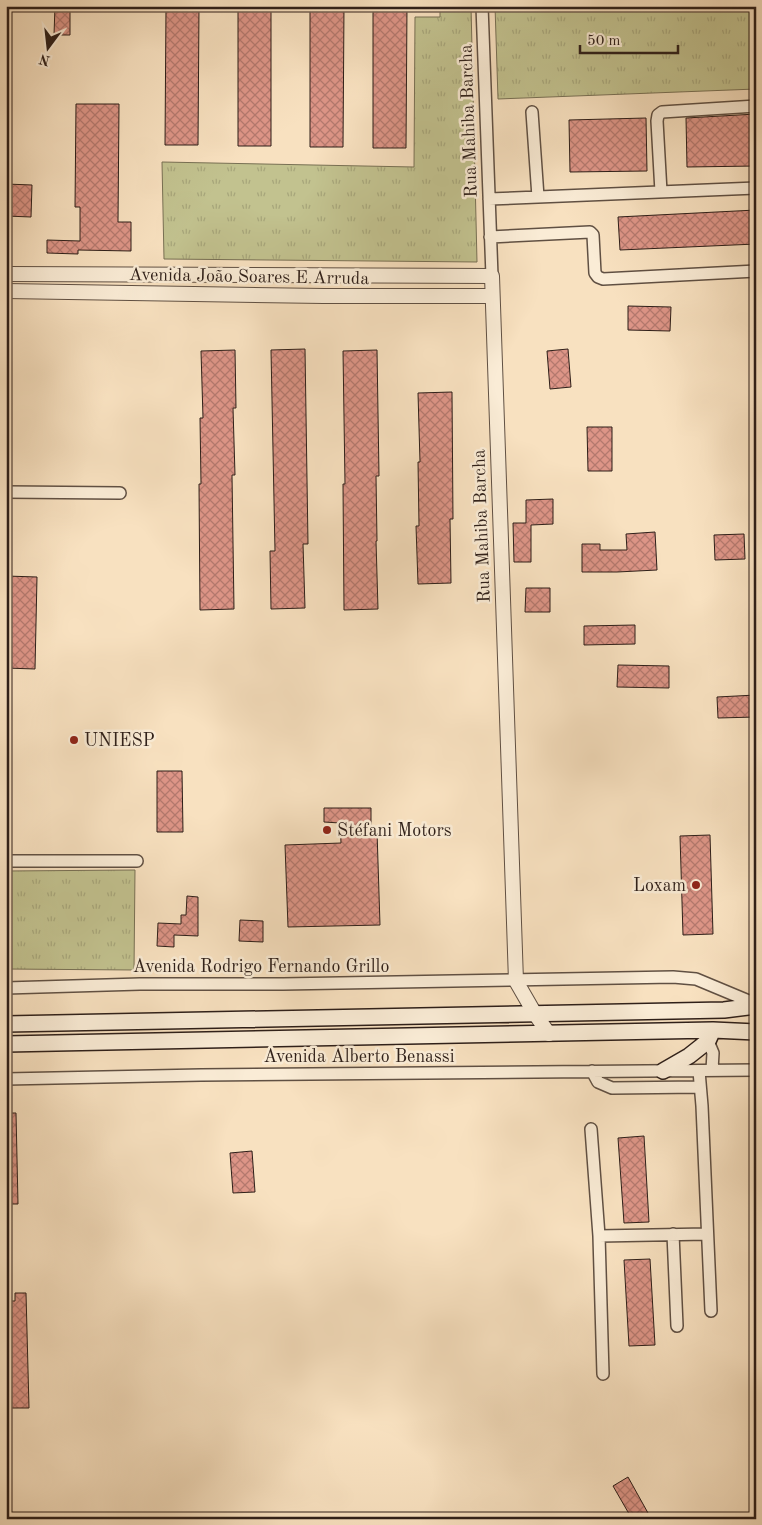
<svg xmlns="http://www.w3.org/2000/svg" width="762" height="1525" font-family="'Old Standard TT',serif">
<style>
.grass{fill:url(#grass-tufts);stroke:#787054}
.building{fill:url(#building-cross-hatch);stroke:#2e1f19}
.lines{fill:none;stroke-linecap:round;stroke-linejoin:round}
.minor-casing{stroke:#605043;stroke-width:14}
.tertiary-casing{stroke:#605043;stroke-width:16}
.secondary-casing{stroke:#2e1f19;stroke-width:18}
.minor{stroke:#faecd6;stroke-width:11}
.tertiary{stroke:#faecd6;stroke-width:14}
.secondary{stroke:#faecd6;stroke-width:15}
.poi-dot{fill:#8f2418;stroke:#faecd6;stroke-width:2}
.labels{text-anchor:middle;stroke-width:5;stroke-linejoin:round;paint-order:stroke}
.street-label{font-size:18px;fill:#2e1f19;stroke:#faecd6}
.poi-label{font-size:18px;fill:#2e1f19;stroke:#faecd6;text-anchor:start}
</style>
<defs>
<pattern id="grass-tufts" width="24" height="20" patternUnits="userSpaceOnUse" patternTransform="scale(1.25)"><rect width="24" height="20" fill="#c2c28f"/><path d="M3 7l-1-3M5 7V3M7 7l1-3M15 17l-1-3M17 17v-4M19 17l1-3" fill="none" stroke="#a7a67b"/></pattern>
<pattern id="building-cross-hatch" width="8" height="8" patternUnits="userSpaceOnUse" patternTransform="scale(1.25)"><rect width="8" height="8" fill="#dd9587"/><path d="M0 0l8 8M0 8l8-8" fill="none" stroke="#b4796e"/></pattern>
</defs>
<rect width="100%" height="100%" fill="#f8e1c0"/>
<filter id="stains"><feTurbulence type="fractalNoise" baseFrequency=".004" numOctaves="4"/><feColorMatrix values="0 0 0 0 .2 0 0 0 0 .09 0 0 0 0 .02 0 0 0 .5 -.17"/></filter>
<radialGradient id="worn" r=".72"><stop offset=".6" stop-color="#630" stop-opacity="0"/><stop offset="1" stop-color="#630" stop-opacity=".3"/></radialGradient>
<path class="grass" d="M440 6H471L477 262 164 259 162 162 414 167 415 17H440Z
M495 6H756V89L498 99Z
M135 870 134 970 6 969V871Z"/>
<path class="building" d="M55 6H70V35H54Z
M166 6H199L198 145H165Z
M238 6H271V146H238Z
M310 6H344L343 147H310Z
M373 6H407L406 148H373Z
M76 104H119L118 222H131V251L78 250V254L47 253V240L80 241V207H75Z
M756 114V166L687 167 686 118Z
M646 118 647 171 570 172 569 120Z
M6 184 32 185 31 217 6 216Z
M756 210V244L620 250 618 217Z
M628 306 671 307 670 331 628 330Z
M305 349 308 544H303L305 608 271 609 270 551H275L271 350Z
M568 349 571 387 550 389 547 351Z
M235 350 236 408H233L235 475H232L234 609 200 610 199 484H201L200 418H203L201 351Z
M377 350 379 476H376L377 541H376L378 609 344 610 343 484H345L343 351Z
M452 392 453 519H450L451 583 418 584 416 526H419L418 462H420L418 393Z
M587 427H612V471H588Z
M553 499V524L531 525V562H514L513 523H526V500Z
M655 532 657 570 617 572H582V544H600V550H627L626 534Z
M744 534 745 559 715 560 714 535Z
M6 576 37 577 35 669 6 668Z
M526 588H550V612H525Z
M635 625V644L584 645V626Z
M618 665 669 666V688L617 687Z
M756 695V717L718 718 717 697Z
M157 771H182L183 832H157Z
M324 808H371V831H377L380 925 288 927 285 845 341 843 340 823 324 822Z
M710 835 713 934 683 935 680 836Z
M187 896 198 897V936L174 935V947L157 946 158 923 181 924V915H186Z
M240 920 263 921V942L239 941Z
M6 1113H16L18 1204H6Z
M644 1136 649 1222 624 1223 618 1138Z
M252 1151 255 1192 233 1193 230 1153Z
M650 1259 655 1345 629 1346 624 1260Z
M15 1293H26L29 1408H6V1301H15Z
M628 1477 648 1513 638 1519H632L613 1486Z"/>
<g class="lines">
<g class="minor-casing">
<path id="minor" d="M482 6 492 276
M532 112 538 197
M661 192 657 121 658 115 662 112 756 106
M489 199 756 188
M490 237 590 232 593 235 595 273 598 277 603 279 756 271
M6 492 120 493
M6 861H137
M6 988 140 984H283L673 977 696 979 756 1004
M708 1041 713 1053 712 1070
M592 1071 598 1082 612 1088 700 1087
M699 1071 702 1106 711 1311
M6 1079 201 1075 756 1070
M591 1129 599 1236 603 1374
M673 1234 677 1326
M599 1236 707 1234"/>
</g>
<g class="tertiary-casing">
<path id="tertiary" d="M6 274 492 276 516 981 535 1014 549 1034
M6 291 324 296H492"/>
</g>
<g class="secondary-casing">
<path id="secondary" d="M6 1024 724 1010 756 1006
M6 1044 713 1030 756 1032
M663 1071 689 1056 708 1041 713 1030"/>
</g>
<use href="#minor" class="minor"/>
<use href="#tertiary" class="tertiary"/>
<use href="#secondary" class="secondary"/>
</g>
<g class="poi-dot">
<circle cx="74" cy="740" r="5"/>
<circle cx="327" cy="830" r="5"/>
<circle cx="696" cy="885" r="5"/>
</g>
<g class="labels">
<g class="street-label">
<text transform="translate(468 121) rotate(-92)" y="6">Rua Mahiba Barcha</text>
<text transform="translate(249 276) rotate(1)" y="6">Avenida João Soares E Arruda</text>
<text transform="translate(481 526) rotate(-92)" y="6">Rua Mahiba Barcha</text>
<text x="261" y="972">Avenida Rodrigo Fernando Grillo</text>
<text x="359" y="1062">Avenida Alberto Benassi</text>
</g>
<g class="poi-label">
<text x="84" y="746">UNIESP</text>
<text x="337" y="836">Stéfani Motors</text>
<text x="686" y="891" text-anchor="end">Loxam</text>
</g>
</g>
<rect width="762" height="1525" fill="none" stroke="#f8e1c0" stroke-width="25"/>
<rect x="8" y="8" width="747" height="1510" fill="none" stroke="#2e1f19" stroke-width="2.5"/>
<rect x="12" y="12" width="737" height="1500" fill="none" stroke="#2e1f19"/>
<g transform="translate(48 48) rotate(195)" stroke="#faecd6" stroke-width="4" paint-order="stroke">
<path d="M0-4L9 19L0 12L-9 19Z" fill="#2e1f19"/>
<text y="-8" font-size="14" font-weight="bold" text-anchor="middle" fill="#2e1f19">N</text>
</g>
<path d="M580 45v8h98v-8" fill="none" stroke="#2e1f19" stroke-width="2.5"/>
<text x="587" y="45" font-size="15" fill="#2e1f19" stroke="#faecd6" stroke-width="4" paint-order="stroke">50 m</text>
<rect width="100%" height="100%" filter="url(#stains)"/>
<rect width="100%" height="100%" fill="url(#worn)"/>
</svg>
